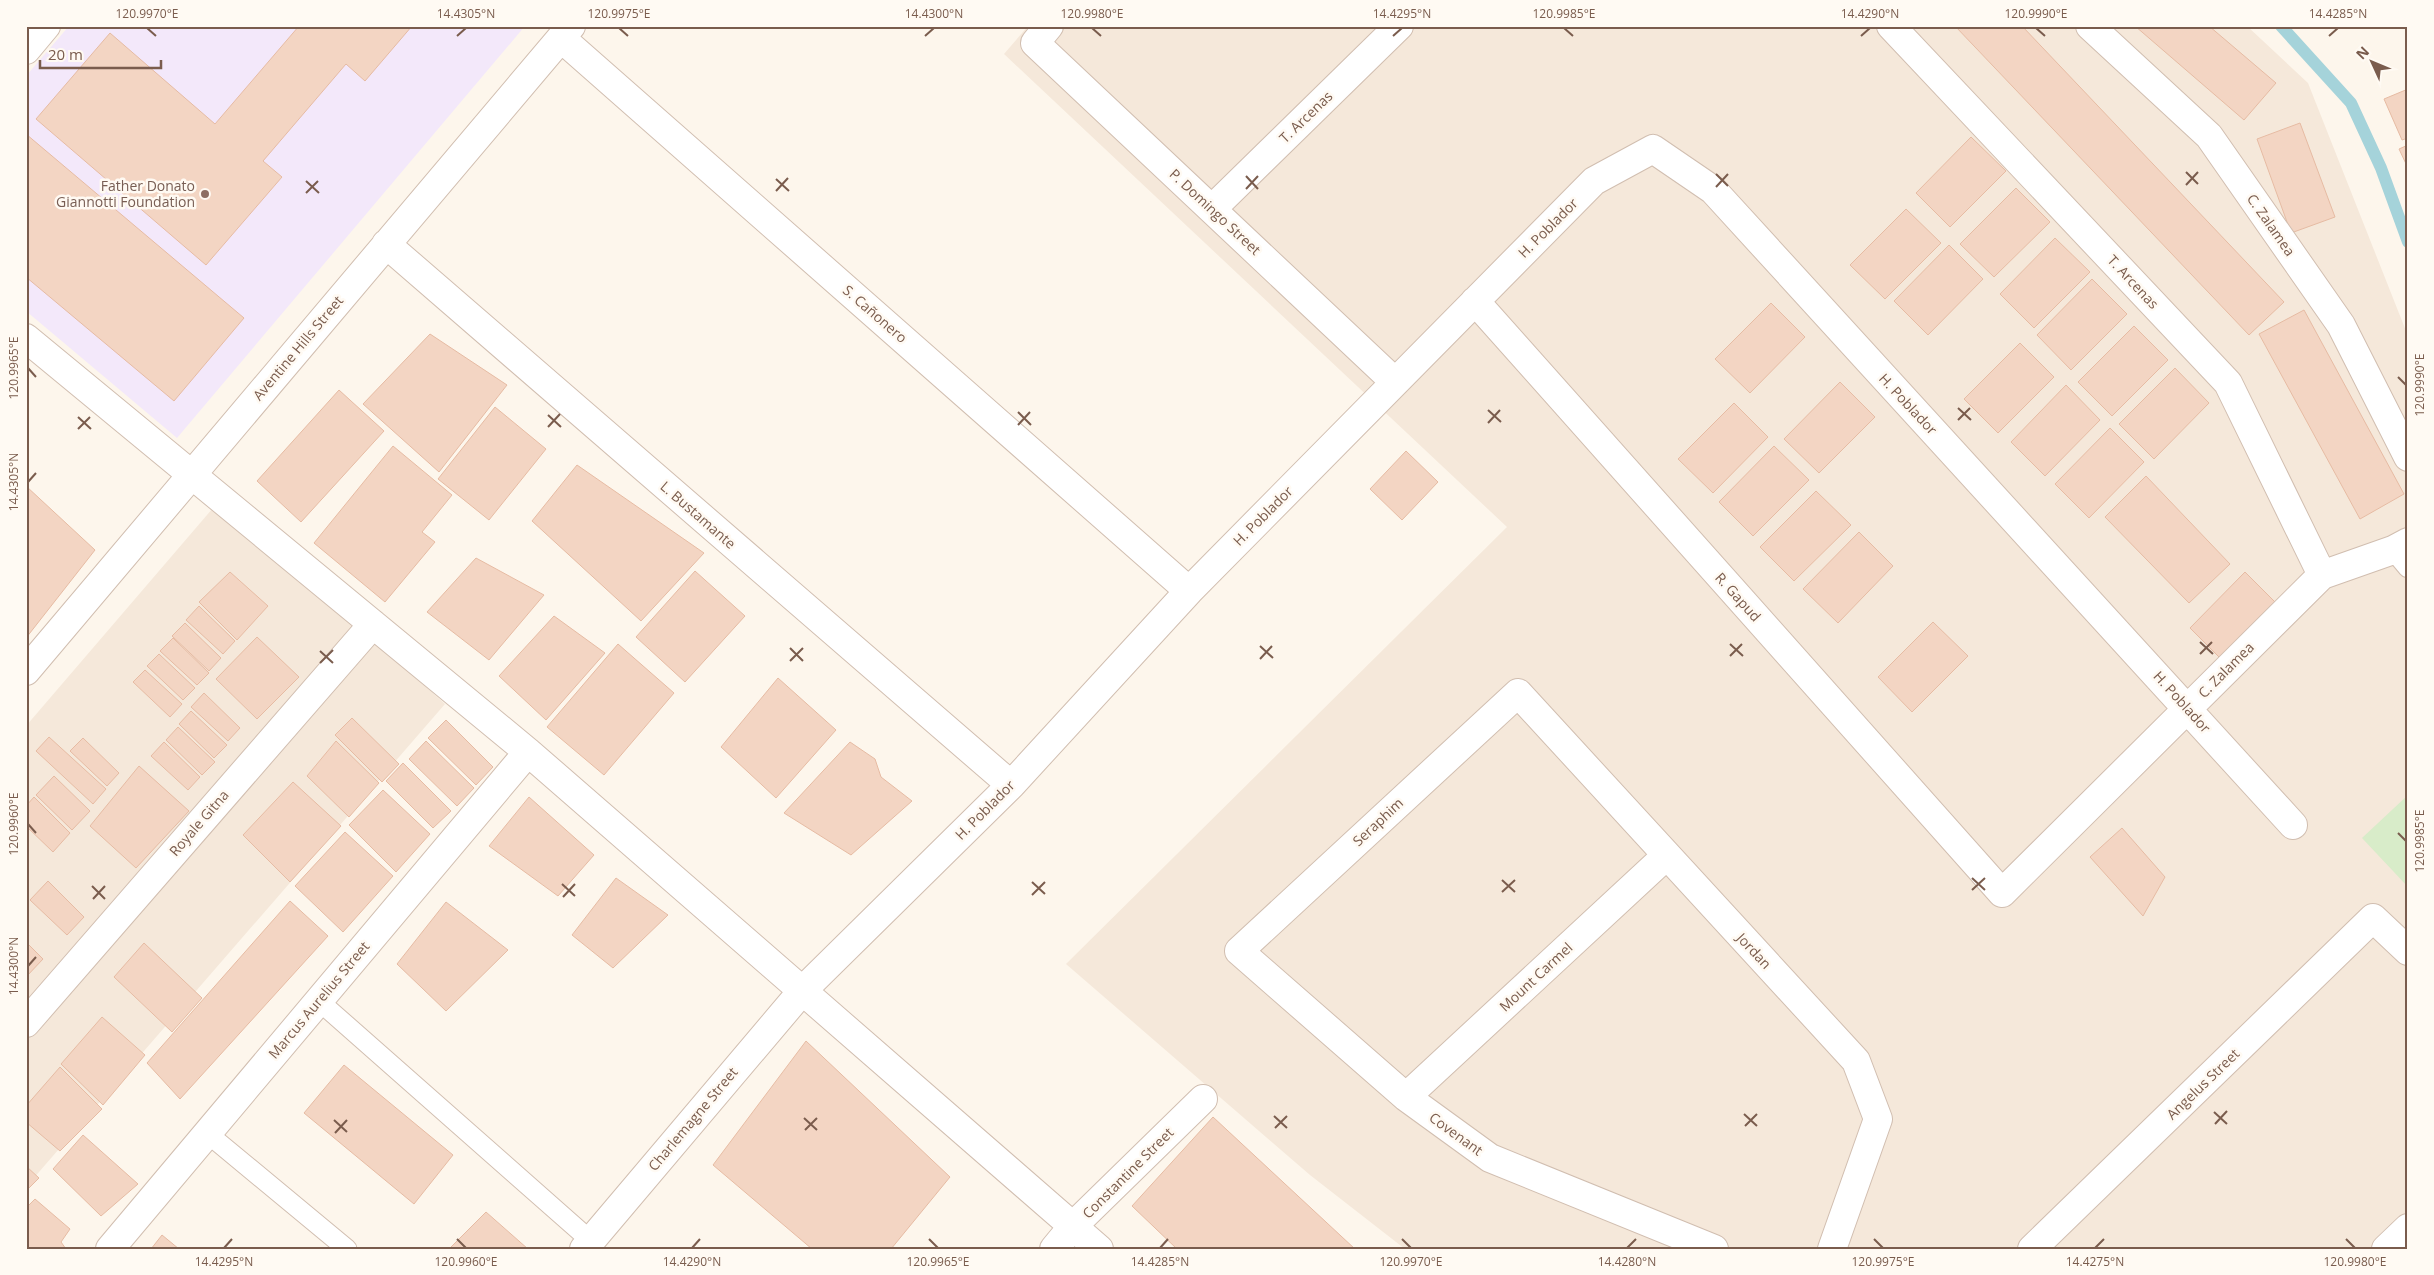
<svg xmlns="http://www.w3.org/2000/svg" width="2434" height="1275" font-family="'Open Sans',sans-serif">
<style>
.residential{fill:#f5e8da}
.education{fill:#f3e8fa}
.green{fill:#d8ecc9}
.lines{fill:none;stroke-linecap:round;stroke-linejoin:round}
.stream{stroke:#a5d3da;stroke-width:12}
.building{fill:#f3d5c3;stroke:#e6bba3}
.lane-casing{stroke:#d1beb0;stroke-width:21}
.street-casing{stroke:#d1beb0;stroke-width:30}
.lane{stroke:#fff;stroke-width:19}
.street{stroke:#fff;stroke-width:28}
.ticks{fill:none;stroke:#7a5c4d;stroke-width:2}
.education-dot{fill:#8d6e63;stroke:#fffaf3;stroke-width:2}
.labels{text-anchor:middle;stroke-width:5;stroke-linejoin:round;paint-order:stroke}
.street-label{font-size:14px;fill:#7a5c4d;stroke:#fffaf3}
.education-label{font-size:14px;fill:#785e54;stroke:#fffaf3;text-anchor:end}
.neatline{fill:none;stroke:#7a5c4d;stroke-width:2}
.ticks-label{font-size:12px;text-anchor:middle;fill:#7a5c4d}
</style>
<rect width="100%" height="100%" fill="#fdf6ec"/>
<path class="residential" d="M1028 26H2247L2308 83 2408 336V1249H1405L1310 1175 1066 964 1507 527 1004 54Z
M219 501 445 704 26 1187V726Z"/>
<path class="education" d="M69 26H525L177 438 26 311V76Z"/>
<path class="green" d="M2408 795V887L2362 838Z"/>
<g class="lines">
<path class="stream" d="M2281 26 2351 103 2381 168 2408 242"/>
</g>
<path class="building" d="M299 26H412L365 81 346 64 263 161 282 177 206 265 36 119 110 33 215 124Z
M1955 26H2022L2284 302 2249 335Z
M2135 26H2209L2276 83 2244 120Z
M2408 89V138L2402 140 2384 99Z
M2300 123 2335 217 2291 233 2257 139Z
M26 134 244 318 174 401 26 277Z
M1971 137 2006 171 1950 227 1916 193Z
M2408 145V168L2399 149Z
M2016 188 2050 222 1994 277 1960 244Z
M1906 209 1941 243 1885 299 1850 265Z
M2055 238 2090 272 2034 328 2000 294Z
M1949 245 1983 279 1928 335 1894 301Z
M2092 279 2127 314 2071 370 2037 335Z
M1771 303 1805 337 1750 393 1715 359Z
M2304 310 2404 494 2360 519 2259 334Z
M2134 326 2168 360 2112 416 2078 382Z
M430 334 507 385 439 472 363 404Z
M2020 343 2054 377 1998 433 1964 399Z
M2175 368 2209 403 2154 459 2119 424Z
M1840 382 1875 417 1819 473 1784 439Z
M2066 385 2100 420 2045 476 2011 442Z
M339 390 384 431 301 522 257 481Z
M1734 403 1768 437 1713 493 1678 459Z
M495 407 546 449 489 520 438 479Z
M2110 428 2144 462 2089 518 2055 484Z
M393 446 452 495 422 532 435 542 385 602 314 543Z
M1774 446 1809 480 1753 536 1719 502Z
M1406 451 1438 482 1402 520 1370 489Z
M577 465 704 553 641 621 532 521Z
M2146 476 2230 564 2189 603 2105 517Z
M26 486 95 550 26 638Z
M1816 491 1851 525 1794 581 1760 547Z
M1859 532 1893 566 1838 623 1803 589Z
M476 558 544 595 489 660 427 612Z
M695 571 745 616 685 682 636 637Z
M230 572 268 606 237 640 199 602Z
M2245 572 2279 606 2224 662 2190 628Z
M199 606 235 641 223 654 186 620Z
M554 616 605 653 546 720 499 676Z
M1933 622 1968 656 1912 712 1878 677Z
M185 623 221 658 209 671 172 636Z
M257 637 299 677 257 719 216 679Z
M173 638 209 673 197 685 160 651Z
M618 644 674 693 604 775 547 727Z
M159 654 195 688 183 700 147 666Z
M145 670 182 704 170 717 133 682Z
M778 678 836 730 776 798 721 747Z
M204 693 240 728 228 741 191 707Z
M191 711 227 745 214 758 179 724Z
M352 718 399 764 382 782 335 735Z
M446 720 493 767 476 785 428 738Z
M178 727 215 762 202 775 166 740Z
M49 737 106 789 93 804 36 751Z
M83 738 119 773 107 786 70 751Z
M336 741 379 783 349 817 307 776Z
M426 741 474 788 457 806 409 759Z
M164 742 200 777 188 790 151 756Z
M850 742 875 759 881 777 912 801 851 855 784 813Z
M403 763 451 811 433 828 386 781Z
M139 766 189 811 136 868 90 826Z
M54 776 90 811 72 830 36 795Z
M293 782 341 826 290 882 243 835Z
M383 790 430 834 396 872 349 825Z
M34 797 70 833 53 852 26 826V806Z
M529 797 594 855 558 896 489 846Z
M2122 828 2165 877 2143 916 2090 857Z
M345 832 393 876 343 932 295 886Z
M616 878 668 915 613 968 572 935Z
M48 881 84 917 67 935 30 900Z
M290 901 328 936 180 1099 147 1063Z
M446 902 508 950 446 1011 397 964Z
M26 942 43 959 26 977Z
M144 943 202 998 172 1032 114 977Z
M102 1017 145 1055 103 1105 61 1064Z
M806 1041 950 1177 891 1249H812L713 1165Z
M344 1065 453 1155 414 1204 304 1113Z
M60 1067 102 1109 60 1151 26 1122V1106Z
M1213 1117 1355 1249H1177L1132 1206Z
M83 1135 138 1184 101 1216 53 1169Z
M26 1166 39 1178 26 1191Z
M35 1199 70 1229 61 1242 66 1249H26V1208Z
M486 1212 528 1249H449Z
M162 1235 179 1249H151Z"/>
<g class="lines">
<g class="lane-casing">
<path id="lane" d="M2393 550 2408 568
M319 1001 591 1241
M207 1133 347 1249"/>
</g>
<g class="street-casing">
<path id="street" d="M1049 26 1035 43 1395 382
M1891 26 2228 383 2322 575
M2090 26 2209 136 2341 325 2408 457
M561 38 1189 591
M26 50 46 26
M1212 209 1399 26
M386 244 1011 785
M1475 301 2002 893 2322 575 2393 550 2408 542
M26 338 528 752 1099 1249
M26 671 571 26
M26 1023 373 624
M1406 1097 1666 856
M110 1249 528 752
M584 1249 803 990 1011 785 1189 591 1594 181 1653 149 1713 190 2293 825
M1054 1249 1073 1226 1203 1099
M1714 1249 1490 1158 1406 1097 1239 951 1518 693 1856 1061 1878 1119 1832 1249
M2032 1249 2373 918 2408 951
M2386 1249 2408 1228"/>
</g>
<use href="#lane" class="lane"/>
<use href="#street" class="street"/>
</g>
<path class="ticks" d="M147 28 156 36M619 28 628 36M1092 28 1101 36M1564 28 1573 36M2036 28 2045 36M457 36 466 28M925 36 934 28M1393 36 1402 28M1861 36 1870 28M2329 36 2338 28M2186 172 2198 184M1716 174 1728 186M1246 176 1258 189M776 179 789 191M306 181 319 193M2186 185 2198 172M1716 187 1728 174M1246 189 1258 176M776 191 788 178M306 193 318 181M28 368 36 377M2398 377 2406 385M1958 408 1971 420M1488 410 1501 422M1018 412 1031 425M548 415 561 427M78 417 91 429M1958 420 1970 408M1488 423 1500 410M1018 425 1030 412M548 427 560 414M78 429 90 417M28 482 36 473M2200 642 2213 654M1730 644 1743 656M1260 646 1273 658M790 648 803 661M320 651 333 663M2200 654 2212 642M1730 656 1742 644M1260 659 1272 646M790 661 803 648M320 663 333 650M28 824 36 833M2398 833 2406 841M1972 878 1985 890M1502 880 1515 892M1032 882 1045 894M562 884 575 896M92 886 105 899M1972 890 1985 878M1502 892 1515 880M1032 895 1045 882M563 897 575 884M93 899 105 886M28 966 36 957M2214 1112 2227 1124M1744 1114 1757 1126M1274 1116 1287 1128M804 1118 817 1130M334 1120 347 1132M2215 1124 2227 1111M1745 1126 1757 1114M1275 1128 1287 1116M805 1130 817 1118M335 1133 347 1120M457 1239 466 1248M929 1239 938 1248M1402 1239 1411 1248M1874 1239 1883 1248M2346 1239 2355 1248M224 1248 232 1239M692 1248 700 1239M1160 1248 1168 1239M1627 1248 1636 1239M2095 1248 2104 1239"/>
<circle class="education-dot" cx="205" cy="194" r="5"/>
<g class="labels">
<g class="street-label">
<text transform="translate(1306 117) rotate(-44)" y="5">T. Arcenas</text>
<text transform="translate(1215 212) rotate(43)" y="5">P. Domingo Street</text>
<text transform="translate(2271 225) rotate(55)" y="5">C. Zalamea</text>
<text transform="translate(1548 228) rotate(-45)" y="5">H. Poblador</text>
<text transform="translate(2133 282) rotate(47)" y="5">T. Arcenas</text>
<text transform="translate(875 314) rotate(41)" y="5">S. Cañonero</text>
<text transform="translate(298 348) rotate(-50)" y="5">Aventine Hills Street</text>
<text transform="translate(1908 404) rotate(47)" y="5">H. Poblador</text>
<text transform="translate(698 515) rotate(41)" y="5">L. Bustamante</text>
<text transform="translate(1263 516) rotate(-45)" y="5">H. Poblador</text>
<text transform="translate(1738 597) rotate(48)" y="5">R. Gapud</text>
<text transform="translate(2226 670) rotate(-45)" y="5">C. Zalamea</text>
<text transform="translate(2182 702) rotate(48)" y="5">H. Poblador</text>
<text transform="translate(985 810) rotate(-45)" y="5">H. Poblador</text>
<text transform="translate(1378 822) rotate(-43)" y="5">Seraphim</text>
<text transform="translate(199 823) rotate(-49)" y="5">Royale Gitna</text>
<text transform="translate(1754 951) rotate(47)" y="5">Jordan</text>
<text transform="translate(1536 977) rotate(-43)" y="5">Mount Carmel</text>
<text transform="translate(319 1000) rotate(-50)" y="5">Marcus Aurelius Street</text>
<text transform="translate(2203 1084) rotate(-44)" y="5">Angelus Street</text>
<text transform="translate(693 1119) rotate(-50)" y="5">Charlemagne Street</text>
<text transform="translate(1456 1134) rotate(36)" y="5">Covenant</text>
<text transform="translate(1128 1173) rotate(-45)" y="5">Constantine Street</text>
</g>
<g class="education-label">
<text x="195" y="191">Father Donato<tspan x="195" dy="16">Giannotti Foundation</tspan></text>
</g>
</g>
<rect width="2434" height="1275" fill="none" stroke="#fffaf3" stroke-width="55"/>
<g transform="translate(2372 62) rotate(314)" stroke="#fffaf3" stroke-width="4" paint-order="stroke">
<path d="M0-4L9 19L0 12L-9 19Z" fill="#7a5c4d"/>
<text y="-8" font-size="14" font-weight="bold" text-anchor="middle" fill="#7a5c4d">N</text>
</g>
<path d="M40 60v8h121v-8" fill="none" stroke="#7a5c4d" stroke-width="2.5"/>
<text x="48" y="60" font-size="15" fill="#7a5c4d" stroke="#fffaf3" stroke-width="4" paint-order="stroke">20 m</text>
<rect x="28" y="28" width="2378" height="1220" class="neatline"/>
<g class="ticks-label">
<text x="147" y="18">120.9970°E</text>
<text x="466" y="18">14.4305°N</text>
<text x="619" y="18">120.9975°E</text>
<text x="934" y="18">14.4300°N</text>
<text x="1092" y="18">120.9980°E</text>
<text x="1402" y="18">14.4295°N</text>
<text x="1564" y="18">120.9985°E</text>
<text x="1870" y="18">14.4290°N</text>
<text x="2036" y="18">120.9990°E</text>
<text x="2338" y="18">14.4285°N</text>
<text transform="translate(14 368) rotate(-90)" y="4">120.9965°E</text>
<text transform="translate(2420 385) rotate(-90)" y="4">120.9990°E</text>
<text transform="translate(14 482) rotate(-90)" y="4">14.4305°N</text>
<text transform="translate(14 824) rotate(-90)" y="4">120.9960°E</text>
<text transform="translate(2420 841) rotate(-90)" y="4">120.9985°E</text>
<text transform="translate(14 966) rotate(-90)" y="4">14.4300°N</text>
<text x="224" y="1266">14.4295°N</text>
<text x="466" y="1266">120.9960°E</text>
<text x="692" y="1266">14.4290°N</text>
<text x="938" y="1266">120.9965°E</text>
<text x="1160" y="1266">14.4285°N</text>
<text x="1411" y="1266">120.9970°E</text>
<text x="1627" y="1266">14.4280°N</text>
<text x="1883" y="1266">120.9975°E</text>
<text x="2095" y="1266">14.4275°N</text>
<text x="2355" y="1266">120.9980°E</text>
</g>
</svg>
